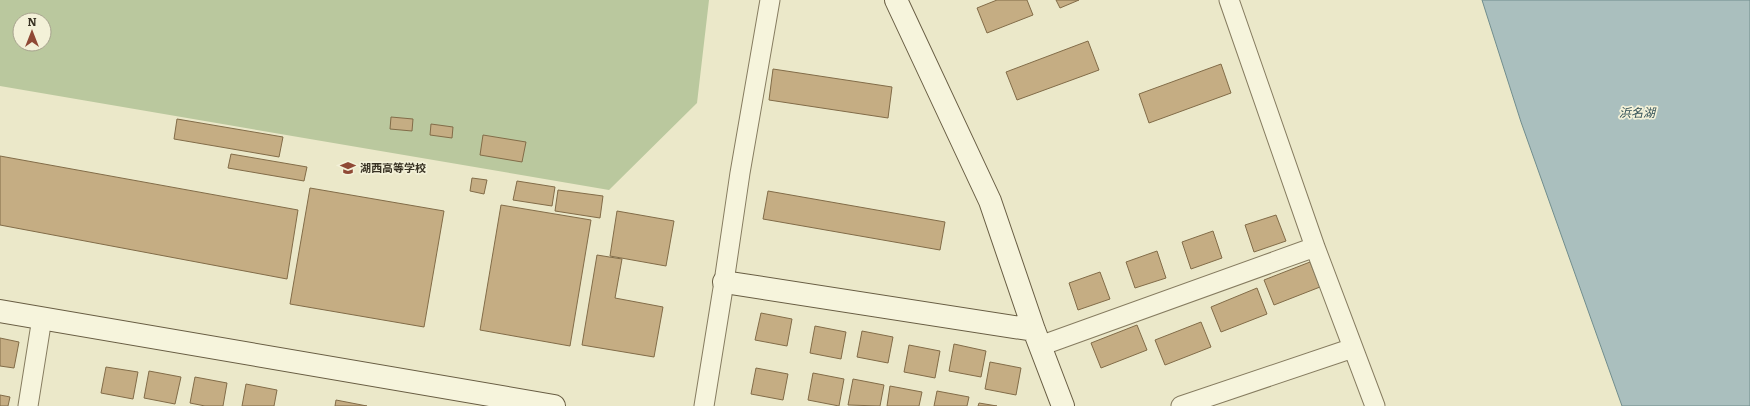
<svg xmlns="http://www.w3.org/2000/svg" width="1750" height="406" font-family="Literata,'Noto Sans JP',serif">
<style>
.green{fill:#bac89e;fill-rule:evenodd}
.water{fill:#aabfbe;stroke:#718d8d}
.building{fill:#c5ad83;stroke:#826c48}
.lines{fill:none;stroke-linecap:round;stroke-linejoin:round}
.street-casing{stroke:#867c60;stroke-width:21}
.secondary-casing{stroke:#685d43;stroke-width:24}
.street{stroke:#f6f4dc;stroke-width:19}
.secondary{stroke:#f6f4dc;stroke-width:22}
.labels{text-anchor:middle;stroke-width:3.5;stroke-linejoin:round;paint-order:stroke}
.poi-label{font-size:11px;font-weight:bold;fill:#373122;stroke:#f3f1d8;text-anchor:start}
.water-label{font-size:12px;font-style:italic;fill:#325056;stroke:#f3f1d8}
</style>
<rect width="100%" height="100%" fill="#ebe8c9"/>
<path class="green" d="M0 0H709L697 103 609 190 0 86ZM20 20H44V44H20Z"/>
<path class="water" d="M1482 0H1750V406H1622L1521 122Z"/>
<path class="building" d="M997 0H1027L1033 15 987 33 977 8Z
M1056 0H1079L1060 8Z
M1088 41 1099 70 1017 100 1006 72Z
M1221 64 1231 93 1149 123 1139 94Z
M773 69 892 87 888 118 769 100Z
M391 117 413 119 412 131 390 129Z
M177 119 283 137 279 157 174 139Z
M431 124 453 127 452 138 430 135Z
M483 135 526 142 522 162 480 155Z
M231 154 307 167 304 181 228 168Z
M0 156 298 210 287 279 0 225Z
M472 178 487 180 484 194 470 191Z
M517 181 555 187 552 206 513 200Z
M310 188 444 211 424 327 290 304Z
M558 190 603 196 600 218 555 211Z
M768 191 945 222 940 250 763 219Z
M501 205 591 220 570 346 480 330Z
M617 211 674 221 666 266 610 256Z
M1276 215 1286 241 1254 252 1245 225Z
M1213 231 1222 258 1191 269 1182 242Z
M1157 251 1166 278 1135 288 1126 262Z
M597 255 622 259 615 298 663 307 654 357 582 345Z
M1310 262 1320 287 1274 305 1264 280Z
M1100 272 1110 299 1078 310 1069 283Z
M1257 288 1267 314 1221 332 1211 307Z
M761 313 792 319 787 346 755 340Z
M1201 322 1211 347 1165 365 1155 340Z
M1137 325 1147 350 1101 368 1091 343Z
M815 326 846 332 841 359 810 353Z
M862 331 893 337 888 363 857 357Z
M0 338 19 342 14 368 0 366Z
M954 344 986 351 981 377 949 371Z
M909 345 940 351 935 378 904 372Z
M990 362 1021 368 1016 395 985 389Z
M106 367 138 372 133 399 101 393Z
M756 368 788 374 783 400 751 394Z
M149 371 181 377 175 404 144 398Z
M813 373 844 379 839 406 808 400Z
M195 377 227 383 223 406H205L190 403Z
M853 379 884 385 880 406 848 405Z
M246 384 277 390 274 406H242Z
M890 386 922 392 919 406H887Z
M937 391 969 397 967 406H934Z
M0 395 10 397 8 406H0Z
M336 400 367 406H335Z
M979 403 997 406H978Z"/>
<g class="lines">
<g class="street-casing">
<path id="street" d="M1229 0 1315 247 1375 406
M1040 346 1315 247
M28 406 42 318
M704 406 724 282 740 173 770 0
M1181 406 1353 348"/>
</g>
<g class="secondary-casing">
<path id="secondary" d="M896 0 990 201 1034 330 1063 406
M724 282 1034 330
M0 311 554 406"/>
</g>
<use href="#street" class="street"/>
<use href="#secondary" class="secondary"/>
</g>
<defs>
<g id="school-bare" transform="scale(1.2)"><path d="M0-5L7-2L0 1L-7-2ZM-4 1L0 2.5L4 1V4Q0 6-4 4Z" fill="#8f4935" stroke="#f3f1d8" stroke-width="2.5" paint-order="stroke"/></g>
</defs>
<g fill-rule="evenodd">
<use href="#school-bare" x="348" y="168"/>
</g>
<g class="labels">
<g class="poi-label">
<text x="360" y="172">湖西高等学校</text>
</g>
<g class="water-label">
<text x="1637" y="117">浜名湖</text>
</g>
</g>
<g transform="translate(32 32)"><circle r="19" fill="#f3f1d8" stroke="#a8a48f"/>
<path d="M0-3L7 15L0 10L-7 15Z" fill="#8f4935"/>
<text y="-6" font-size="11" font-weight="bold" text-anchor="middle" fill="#373122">N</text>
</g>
</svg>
